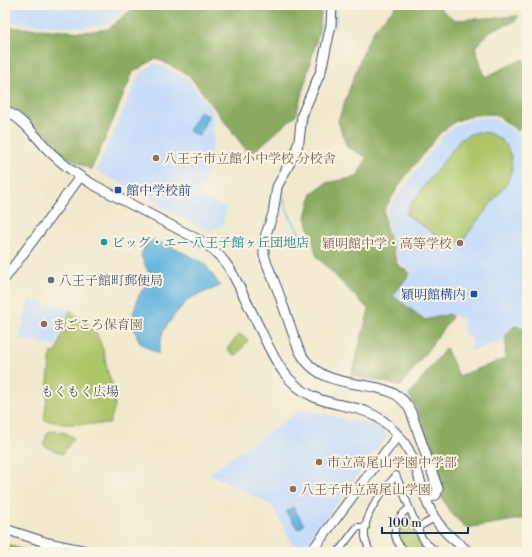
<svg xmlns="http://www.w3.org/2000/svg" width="532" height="557" font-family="'Libre Bodoni','Noto Serif JP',serif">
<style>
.built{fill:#c7ddf9}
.green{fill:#adc66b;stroke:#647a64}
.forest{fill:#8aab5f;stroke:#526d5e}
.water{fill:#64b5df;stroke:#40729e}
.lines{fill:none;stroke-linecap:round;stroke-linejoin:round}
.stream{stroke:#64b5df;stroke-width:1.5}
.street-casing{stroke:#3b4b6e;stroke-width:8}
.secondary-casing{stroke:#3b4b6e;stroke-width:11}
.street{stroke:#fff;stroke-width:6}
.secondary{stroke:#fff;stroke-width:9}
.education-dot{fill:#8d6e63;stroke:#fcf5e5;stroke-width:1.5}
.transit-dot{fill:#1a4fb4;stroke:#fcf5e5;stroke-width:1.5}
.culture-dot{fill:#0f9aa8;stroke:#fcf5e5;stroke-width:1.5}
.service-dot{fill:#5c6f8a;stroke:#fcf5e5;stroke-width:1.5}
.labels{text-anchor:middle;stroke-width:4;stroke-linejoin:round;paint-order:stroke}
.education-label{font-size:13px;fill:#785e54;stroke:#fcf5e5;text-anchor:start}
.transit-label{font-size:13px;fill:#164399;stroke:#fcf5e5;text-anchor:start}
.culture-label{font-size:13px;fill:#0d838f;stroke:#fcf5e5;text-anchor:start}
.service-label{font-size:13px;fill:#4e5e75;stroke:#fcf5e5;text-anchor:start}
.park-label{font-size:13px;fill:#405561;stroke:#fcf5e5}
</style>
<rect width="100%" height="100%" fill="#fcf5e5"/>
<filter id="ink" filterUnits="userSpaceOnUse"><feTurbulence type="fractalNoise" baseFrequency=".025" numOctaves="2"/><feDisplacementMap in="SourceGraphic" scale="8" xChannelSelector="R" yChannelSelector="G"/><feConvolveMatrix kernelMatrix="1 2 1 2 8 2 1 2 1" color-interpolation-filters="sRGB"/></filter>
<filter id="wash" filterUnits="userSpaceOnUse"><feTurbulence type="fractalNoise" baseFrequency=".012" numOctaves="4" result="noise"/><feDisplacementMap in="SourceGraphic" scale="16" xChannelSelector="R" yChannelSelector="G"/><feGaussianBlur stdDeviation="0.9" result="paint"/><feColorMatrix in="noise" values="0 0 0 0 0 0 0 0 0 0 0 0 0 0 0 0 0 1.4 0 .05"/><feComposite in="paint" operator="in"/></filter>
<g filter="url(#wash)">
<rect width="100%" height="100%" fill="#f0e9cc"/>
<path class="built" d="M5 5H131L109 23 84 27 5 23Z
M155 63 187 78 213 112V144L201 198 221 206 226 207 223 225 209 231 162 208 158 201 96 171 139 75Z
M475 118H494L520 135 527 125V327L513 325 505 334 504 341 470 351 472 340 465 335 463 330V319L453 316 451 313 425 319 394 296 412 271 399 262 388 225 387 210 444 134 457 125Z
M28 299 69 309 56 346 20 339Z
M302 409 379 427 387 435 309 541 299 550 295 549 271 505 209 473Z"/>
<path class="green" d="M477 132 488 133 499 138 506 145 511 156 512 169 507 183 462 241 453 247 406 214 411 203 460 140 468 135Z
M70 310 96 332 104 352 107 370 113 387 115 407 109 424H65L44 420 47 397V392L51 352 56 353Z
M239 334 248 340 236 356 227 349Z
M55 431 66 433 74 438 62 454 43 445 48 432Z
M404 515 409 516 415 529 425 545 424 549C420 550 415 551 411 550 400 546 394 534 399 523 400 520 403 517 404 515Z"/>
<path class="forest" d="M137 5H322L319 31 296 115 250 155 189 75 156 58 133 72 111 125 91 170 57 151 22 115 5 103V27L85 32 108 29Z
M397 5H445L440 9 455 20 519 16 514 22 492 30 475 47 485 77 523 59 527 67V118L518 131 495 114 474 115 456 121 440 133 404 178 384 210 385 224 397 264 410 273 393 296 425 320 450 314 452 317 401 386 351 375 369 310 317 257 306 217 312 193 326 183 357 177 367 157 347 147 338 121 353 79 364 50 375 28Z
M514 326 527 328V518L466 528 449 511 442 497 418 412 409 395 446 348 459 376 505 359 506 335Z
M5 543 28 552H5Z"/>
<path class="water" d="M199 112 208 116 199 136 189 131Z
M153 240 178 250 205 264 220 286 190 298 175 314 163 331 158 354 140 343 131 321 139 295 151 278 141 256 145 245Z
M293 507 304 525 298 529 286 512Z"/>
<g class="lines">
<path class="stream" d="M335 28 336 16V8
M305 125 308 113
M283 184C280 202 291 219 300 234"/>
</g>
</g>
<g filter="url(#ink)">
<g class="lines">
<g class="street-casing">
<path id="street" d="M409 508C404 512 399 517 397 523 391 536 398 548 410 552
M417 528 435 518
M338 552 357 527H366
M370 552C368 547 366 542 365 537 363 513 382 493 396 475L420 534 424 541 437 552
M418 552 423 551 430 547"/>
</g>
<g class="secondary-casing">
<path id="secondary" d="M332 5 331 25 321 71 302 115 299 141 296 151 277 187 273 214 266 234 264 242V255L267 264 278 291 298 348C323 403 392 368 411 412L438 489 436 495 426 499
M5 110C24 120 36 137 51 153 64 165 78 176 94 185L199 240C213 248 223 258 231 271 242 291 251 311 261 331 274 358 285 384 314 397 331 405 350 405 367 412 377 416 387 423 394 431 421 457 417 488 434 517 439 525 445 532 452 538 457 543 464 547 468 552
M5 278 80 177
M5 529 48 543 91 552
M311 552 398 435"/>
</g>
<use href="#street" class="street"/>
<use href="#secondary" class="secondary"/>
</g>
</g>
<g class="education-dot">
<circle cx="156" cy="158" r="4"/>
<circle cx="460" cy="243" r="4"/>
<circle cx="44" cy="324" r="4"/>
<circle cx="319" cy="462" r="4"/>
<circle cx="293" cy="489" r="4"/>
</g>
<g class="transit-dot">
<rect x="114" y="186" width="8" height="8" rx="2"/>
<rect x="470" y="290" width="8" height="8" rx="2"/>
</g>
<circle class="culture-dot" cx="104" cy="242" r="4"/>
<circle class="service-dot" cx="51" cy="280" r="4"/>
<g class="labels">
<g class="education-label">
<text x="164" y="163">八王子市立館小中学校 分校舎</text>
<text x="452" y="248" text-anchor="end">穎明館中学・高等学校</text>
<text x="52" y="329">まごころ保育園</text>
<text x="327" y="467">市立高尾山学園中学部</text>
<text x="301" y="494">八王子市立高尾山学園</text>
</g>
<g class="transit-label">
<text x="126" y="195">館中学校前</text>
<text x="466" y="299" text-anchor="end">穎明館構内</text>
</g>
<g class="culture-label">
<text x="112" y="247">ビッグ・エー 八王子館ヶ丘団地店</text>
</g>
<g class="service-label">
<text x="59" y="285">八王子館町郵便局</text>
</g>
<g class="park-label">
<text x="80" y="396">もくもく広場</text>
</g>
</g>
<rect width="532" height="557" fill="none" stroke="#fcf5e5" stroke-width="20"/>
<path d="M382 527v6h86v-6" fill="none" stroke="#1b2f5e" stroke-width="2"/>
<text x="388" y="527" font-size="12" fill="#1b2f5e" stroke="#fcf5e5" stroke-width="3" paint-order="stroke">100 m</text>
</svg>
